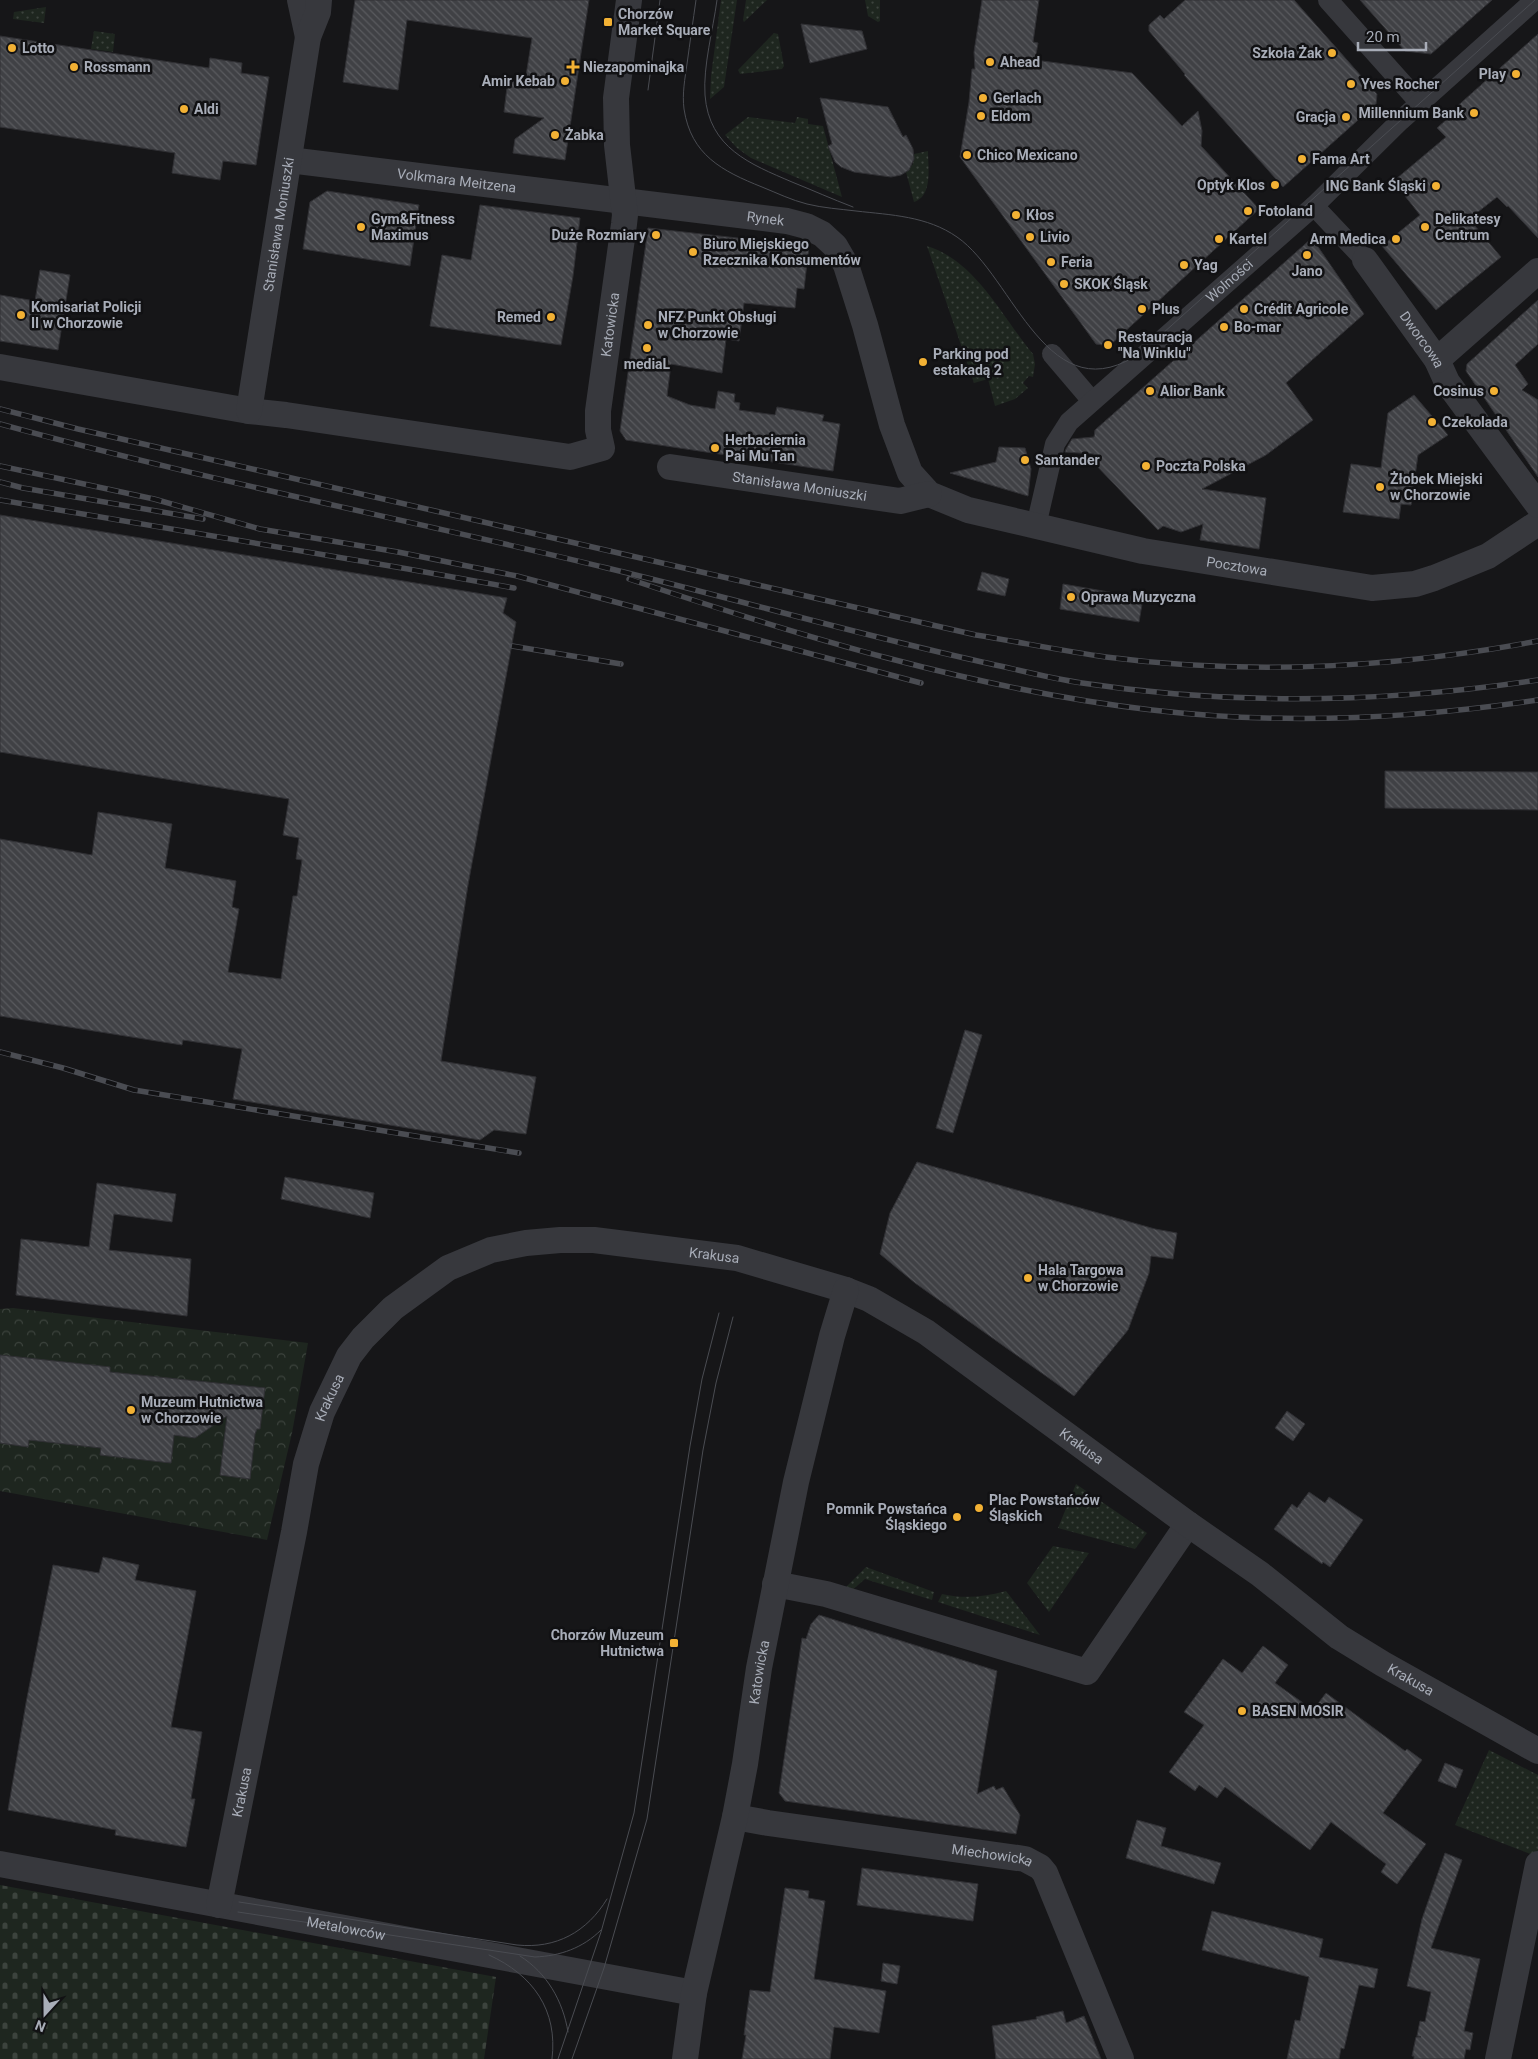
<svg xmlns="http://www.w3.org/2000/svg" width="1538" height="2059" font-family="Roboto,sans-serif">
<style>
.grass{fill:url(#grass-dots)}
.forest{fill:url(#forest-crowns)}
.cemetery{fill:url(#cemetery-stones)}
.building{fill:url(#building-back-hatch);stroke:#303034}
.lines{fill:none;stroke-linecap:round;stroke-linejoin:round}
.pedestrian{stroke:#37383d;stroke-width:20}
.minor{stroke:#37383d;stroke-width:26}
.tram{stroke:#4a4c52;stroke-width:1}
.rail-casing{stroke:#4a4c52;stroke-width:5.5}
.rail{stroke:#111113;stroke-width:4;stroke-dasharray:11;stroke-linecap:butt}
.poi-dot{fill:#f2b134;stroke:#111113;stroke-width:2}
.labels{text-anchor:middle;stroke-width:5;stroke-linejoin:round;paint-order:stroke}
.poi-label{font-size:14px;font-weight:bold;fill:#a8adb8;stroke:#111113;text-anchor:start}
.street-label{font-size:14px;fill:#a8adb8;stroke:#111113}
</style>
<defs>
<pattern id="grass-dots" width="8" height="8" patternUnits="userSpaceOnUse" patternTransform="scale(1.25)"><rect width="8" height="8" fill="#1e261f"/><path d="M2 2h.1M6 6h.1" fill="none" stroke="#3c433d" stroke-width="1.8" stroke-linecap="round"/></pattern>
<pattern id="forest-crowns" width="20" height="18" patternUnits="userSpaceOnUse" patternTransform="scale(1.25)"><rect width="20" height="18" fill="#1e261f"/><path d="M2 6a3 3 0 1 1 6 0M12 15a3 3 0 1 1 6 0" fill="none" stroke="#3c433d"/></pattern>
<pattern id="cemetery-stones" width="16" height="16" patternUnits="userSpaceOnUse" patternTransform="scale(1.25)"><rect width="16" height="16" fill="#1e261f"/><path d="M2 7V4a2 2 0 0 1 4 0v3zM10 15v-3a2 2 0 0 1 4 0v3z" fill="#3c433d"/></pattern>
<pattern id="building-back-hatch" width="6" height="6" patternUnits="userSpaceOnUse" patternTransform="scale(1.25)"><rect width="6" height="6" fill="#404145"/><path d="M-1 5l2 2M0 0l6 6M5-1l2 2" fill="none" stroke="#595a5e"/></pattern>
</defs>
<rect width="100%" height="100%" fill="#161618"/>
<path class="grass" d="M721 0H737L724 87 710 99 711 76Z
M746 0H767L744 22 743 20Z
M865 0H880V21L878 22 868 16Z
M46 7 44 23 13 19 14 12Z
M94 31 115 34 113 52 91 49Z
M774 33 778 34 784 66 782 69 740 74 738 70Z
M748 117 795 123 797 117 808 119V124L823 126 842 197 751 158 737 148 725 135Z
M928 151C928 167 933 196 914 202L906 172 913 164 914 154Z
M927 246C976 261 1002 317 1033 354L1035 364 1033 377 1029 376 1023 383 1028 388 1015 399 995 406 988 379 974 383Z
M1076 1484 1147 1533 1135 1549 1058 1528Z
M1053 1546 1089 1553 1049 1612 1027 1583Z
M866 1567 934 1592 932 1600 865 1579 849 1593 843 1590Z
M1006 1591 1040 1635 938 1602 942 1594C965 1599 984 1597 1006 1591Z
M1489 1750 1538 1775V1857L1455 1825Z"/>
<path class="forest" d="M13 1308 308 1343 292 1433 267 1540 0 1491V1309Z"/>
<path class="cemetery" d="M0 1885 496 1977 484 2059H0Z"/>
<path class="building" d="M355 0H589L565 160 513 153 515 139 544 118 504 112 508 79 525 82 532 38 407 20 398 90 343 82Z
M982 0H1039L1033 42 1038 43 1035 60 1132 73 1182 126 1198 111 1202 131 1201 146 1259 209 1109 346 1096 344 960 157 969 102 972 69H975L974 52Z
M1185 0H1294L1377 94 1376 104 1283 187 1184 75 1185 74 1149 31V25L1160 15 1164 19Z
M1360 0H1492L1431 54 1405 51Z
M801 24 862 31 867 49 810 63Z
M1538 34V238L1508 206 1507 207 1497 197 1469 219 1501 257 1436 310 1382 246 1420 215 1405 196 1407 193 1396 179 1446 137 1437 128 1455 112 1453 110Z
M0 36 209 68 210 58 242 63 241 73 269 77 256 165 223 161 220 180 172 173 175 153 0 127Z
M820 98 888 107 903 137 906 135 913 149 914 159 909 170 901 175 891 177 854 172 841 167 835 162 828 146 832 144Z
M327 191 419 205 410 266 303 249 310 202Z
M480 205 580 218 573 276 561 345 430 326 442 255 471 260Z
M648 228 809 246 804 289 797 288 795 308 744 303 739 341 726 339 722 373 671 364 667 396 690 405 715 409 718 391 735 394 734 402 740 403 739 410 775 415 777 407 824 415 822 421 840 424 833 471 626 440 620 431Z
M1312 238 1364 314 1286 383 1313 420 1266 455 1202 489 1266 498 1259 549 1200 540 1203 524 1181 532 1163 526 1158 530 1094 463V454L1065 452 1066 449 1072 439 1094 437 1095 430Z
M40 270 70 275 58 350 0 341V295L35 301Z
M1538 300V344L1515 365 1528 384 1522 390 1538 400V477L1466 371 1467 364Z
M1414 395 1448 435 1418 455 1411 505 1401 504 1399 519 1343 512 1351 464 1381 468 1388 413Z
M999 447 1025 448 1031 469 1028 496 950 473 996 462Z
M0 515 507 598 503 613 516 622 468 885 441 1061 536 1077 526 1134 494 1130 480 1140 233 1099 242 1049 183 1040 182 1045 0 1016V839L92 855 98 812 172 824 165 868 236 881 232 907 239 909 228 972 281 979 293 896H297L302 860 296 859 299 838 283 835 289 799 0 752Z
M982 572 1009 579 1005 596 977 590Z
M1063 584 1143 598 1139 622 1060 609Z
M1385 771 1538 772V810L1385 808Z
M965 1030 982 1035 953 1133 936 1128Z
M917 1162 1155 1229 1177 1233 1173 1259 1151 1256 1149 1273 1128 1330 1074 1396 915 1283 880 1254 890 1213Z
M285 1177 374 1193 370 1218 281 1199Z
M97 1183 176 1194 172 1222 114 1214 109 1250 191 1259 187 1316 16 1295 21 1239 89 1247Z
M0 1355 110 1367V1372L265 1388 260 1429H257L255 1434 250 1479 220 1475 227 1416 195 1438 174 1435 171 1463 100 1455 101 1448 29 1440 28 1447 0 1443Z
M1287 1411 1305 1424 1293 1441 1275 1428Z
M1309 1492 1325 1503 1329 1497 1363 1520 1330 1567 1323 1562 1322 1564 1274 1529 1292 1504 1297 1508Z
M103 1557 139 1565 135 1580 196 1591 171 1727 202 1732 191 1799H195L186 1847 115 1835 116 1830 8 1810 26 1703 53 1565 99 1573Z
M819 1615 997 1671 977 1794 994 1786 996 1790 1003 1787 1020 1815 1016 1834 785 1801 779 1793 802 1638 806 1639 811 1624Z
M1263 1646 1288 1665 1275 1683 1313 1710 1326 1693 1405 1751 1407 1749 1422 1760 1383 1813 1426 1844 1397 1884 1381 1872 1386 1864 1331 1822 1310 1850 1225 1787 1217 1798 1199 1785 1195 1791 1169 1772 1204 1725 1184 1712 1223 1659 1242 1673Z
M1445 1763 1463 1770 1456 1788 1438 1781Z
M1137 1820 1166 1828 1161 1846 1221 1863 1214 1884 1126 1858Z
M1445 1853 1462 1860 1431 1948 1480 1959 1464 2031 1473 2033 1470 2050 1466 2049 1464 2059H1414V2056H1412L1416 2037H1421L1417 2036 1420 2021 1425 2022 1431 1992 1407 1986 1422 1919Z
M862 1868 978 1884 973 1921 857 1905Z
M785 1888 809 1891 808 1898 825 1901 814 1979 886 1991 879 2033 834 2027 830 2059H742L746 2035H744L750 1990 770 1992Z
M1212 1911 1323 1939 1319 1957 1378 1969 1374 1988 1359 1985 1344 2049 1341 2048 1339 2059H1287L1295 2020 1300 2021 1309 1977 1202 1950Z
M883 1963 900 1966 897 1984 881 1981Z
M1063 2011 1066 2023 1084 2016 1101 2059H996L992 2026 1037 2019 1036 2017Z"/>
<g class="lines">
<g class="pedestrian">
<path d="M1328 0 1420 103"/>
<path d="M1314 206 1365 260"/>
<path d="M1052 354 1092 401"/>
<path id="s1" d="M1036 526 1055 444 1069 422 1314 206 1400 121 1535 0"/>
</g>
<g class="minor">
<path d="M300 0 308 37"/>
<path id="s2" d="M289 160 787 221 806 226 822 234 835 246 846 265 865 325 892 425 910 473 929 494 968 510 1143 551 1372 588 1415 584 1434 578 1488 556 1538 523"/>
<path id="s3" d="M1365 260 1437 360 1447 382 1538 505"/>
<path d="M1437 360 1538 271"/>
<path id="s4" d="M0 367 249 411 286 415 570 457 602 448 598 430V411L624 224 625 215 617 145 616 98 629 0"/>
<path id="s5" d="M249 411 308 37 318 12 319 0"/>
<path id="s6" d="M670 467 900 501 929 494"/>
<path d="M775 1584 826 1594 1087 1672 1188 1524"/>
<path id="s7" d="M735 1817 768 1823 1025 1859 1040 1867 1045 1873 1121 2059"/>
<path id="s8" d="M0 1864 694 1993"/>
<path id="s9" d="M219 1905 294 1532 306 1464 322 1412 349 1356 363 1338 393 1308 448 1268 491 1250 526 1243 560 1240H594L737 1258 846 1290 869 1299 926 1332 1188 1524 1260 1574 1339 1637 1383 1664 1538 1751"/>
<path id="s10" d="M685 2059 694 1993 735 1817 745 1764 759 1668 796 1482 832 1336 846 1290"/>
<path d="M1498 2059 1538 1864"/>
</g>
<path class="tram" d="M696 0C693 21 690 42 687 64 685 78 682 94 684 109 691 155 722 171 762 187 777 193 791 200 807 204 823 208 840 209 856 211 891 215 927 216 957 237 1014 276 1048 419 1143 351L1535 0
M717 0C713 30 703 66 705 95 709 148 750 164 792 182 812 190 832 199 853 207
M648 90 660 0
M239 1902 517 1945C556 1949 587 1932 607 1899
M238 1912 535 1957C560 1956 583 1948 601 1930
M489 1955C533 1975 558 2010 552 2059
M520 1956C547 1973 563 2001 568 2032
M558 2059 601 1932 634 1813 690 1446 702 1379 719 1313
M572 2059 604 1968 647 1819 703 1450 716 1383 733 1317"/>
<g class="rail-casing">
<path id="rail" d="M0 409 78 429 976 635C1019 642 1063 651 1106 657 1252 676 1394 668 1538 641
M0 424C200 479 405 519 607 568 732 598 856 634 982 662 1015 669 1048 678 1082 683 1234 706 1386 703 1538 680
M0 466 154 499 260 529 398 552 517 576 921 683
M0 482 23 488 203 519
M0 500 408 569 514 588
M629 579C800 636 973 689 1152 710 1280 725 1411 719 1538 700
M512 646 621 664
M0 1052 63 1068 134 1090 519 1153"/>
</g>
<use href="#rail" class="rail"/>
</g>
<g class="poi-dot">
<rect x="603" y="17" width="10" height="10" rx="2.5"/>
<circle cx="12" cy="48" r="5"/>
<circle cx="1332" cy="53" r="5"/>
<circle cx="990" cy="62" r="5"/>
<circle cx="74" cy="67" r="5"/>
<path d="M570.5 59.5h5v5h5v5h-5v5h-5v-5h-5v-5h5z"/>
<circle cx="1516" cy="74" r="5"/>
<circle cx="565" cy="81" r="5"/>
<circle cx="1351" cy="84" r="5"/>
<circle cx="983" cy="98" r="5"/>
<circle cx="184" cy="109" r="5"/>
<circle cx="1474" cy="113" r="5"/>
<circle cx="981" cy="116" r="5"/>
<circle cx="1346" cy="117" r="5"/>
<circle cx="555" cy="135" r="5"/>
<circle cx="967" cy="155" r="5"/>
<circle cx="1302" cy="159" r="5"/>
<circle cx="1275" cy="185" r="5"/>
<circle cx="1436" cy="186" r="5"/>
<circle cx="1248" cy="211" r="5"/>
<circle cx="1016" cy="215" r="5"/>
<circle cx="361" cy="227" r="5"/>
<circle cx="1425" cy="227" r="5"/>
<circle cx="656" cy="235" r="5"/>
<circle cx="1030" cy="237" r="5"/>
<circle cx="1219" cy="239" r="5"/>
<circle cx="1396" cy="239" r="5"/>
<circle cx="693" cy="252" r="5"/>
<circle cx="1307" cy="255" r="5"/>
<circle cx="1051" cy="262" r="5"/>
<circle cx="1184" cy="265" r="5"/>
<circle cx="1064" cy="284" r="5"/>
<circle cx="1142" cy="309" r="5"/>
<circle cx="1244" cy="309" r="5"/>
<circle cx="21" cy="315" r="5"/>
<circle cx="551" cy="317" r="5"/>
<circle cx="648" cy="325" r="5"/>
<circle cx="1224" cy="327" r="5"/>
<circle cx="1108" cy="345" r="5"/>
<circle cx="647" cy="348" r="5"/>
<circle cx="923" cy="362" r="5"/>
<circle cx="1150" cy="391" r="5"/>
<circle cx="1494" cy="391" r="5"/>
<circle cx="1432" cy="422" r="5"/>
<circle cx="715" cy="448" r="5"/>
<circle cx="1025" cy="460" r="5"/>
<circle cx="1146" cy="466" r="5"/>
<circle cx="1380" cy="487" r="5"/>
<circle cx="1071" cy="597" r="5"/>
<circle cx="1028" cy="1278" r="5"/>
<circle cx="131" cy="1410" r="5"/>
<circle cx="979" cy="1508" r="5"/>
<circle cx="957" cy="1517" r="5"/>
<rect x="669" y="1638" width="10" height="10" rx="2.5"/>
<circle cx="1242" cy="1711" r="5"/>
</g>
<g class="labels">
<g class="poi-label">
<text x="618" y="19">Chorzów<tspan x="618" dy="16">Market Square</tspan></text>
<text x="22" y="53">Lotto</text>
<text x="1322" y="58" text-anchor="end">Szkoła Żak</text>
<text x="1000" y="67">Ahead</text>
<text x="84" y="72">Rossmann</text>
<text x="583" y="72">Niezapominajka</text>
<text x="1506" y="79" text-anchor="end">Play</text>
<text x="555" y="86" text-anchor="end">Amir Kebab</text>
<text x="1361" y="89">Yves Rocher</text>
<text x="993" y="103">Gerlach</text>
<text x="194" y="114">Aldi</text>
<text x="1464" y="118" text-anchor="end">Millennium Bank</text>
<text x="991" y="121">Eldom</text>
<text x="1336" y="122" text-anchor="end">Gracja</text>
<text x="565" y="140">Żabka</text>
<text x="977" y="160">Chico Mexicano</text>
<text x="1312" y="164">Fama Art</text>
<text x="1265" y="190" text-anchor="end">Optyk Klos</text>
<text x="1426" y="191" text-anchor="end">ING Bank Śląski</text>
<text x="1258" y="216">Fotoland</text>
<text x="1026" y="220">Kłos</text>
<text x="371" y="224">Gym&amp;Fitness<tspan x="371" dy="16">Maximus</tspan></text>
<text x="1435" y="224">Delikatesy<tspan x="1435" dy="16">Centrum</tspan></text>
<text x="646" y="240" text-anchor="end">Duże Rozmiary</text>
<text x="1040" y="242">Livio</text>
<text x="1229" y="244">Kartel</text>
<text x="1386" y="244" text-anchor="end">Arm Medica</text>
<text x="703" y="249">Biuro Miejskiego<tspan x="703" dy="16">Rzecznika Konsumentów</tspan></text>
<text x="1061" y="267">Feria</text>
<text x="1194" y="270">Yag</text>
<text x="1307" y="276" text-anchor="middle">Jano</text>
<text x="1074" y="289">SKOK Śląsk</text>
<text x="31" y="312">Komisariat Policji<tspan x="31" dy="16">II w Chorzowie</tspan></text>
<text x="1152" y="314">Plus</text>
<text x="1254" y="314">Crédit Agricole</text>
<text x="541" y="322" text-anchor="end">Remed</text>
<text x="658" y="322">NFZ Punkt Obsługi<tspan x="658" dy="16">w Chorzowie</tspan></text>
<text x="1234" y="332">Bo-mar</text>
<text x="1118" y="342">Restauracja<tspan x="1118" dy="16">"Na Winklu"</tspan></text>
<text x="933" y="359">Parking pod<tspan x="933" dy="16">estakadą 2</tspan></text>
<text x="647" y="369" text-anchor="middle">mediaL</text>
<text x="1160" y="396">Alior Bank</text>
<text x="1484" y="396" text-anchor="end">Cosinus</text>
<text x="1442" y="427">Czekolada</text>
<text x="725" y="445">Herbaciernia<tspan x="725" dy="16">Pai Mu Tan</tspan></text>
<text x="1035" y="465">Santander</text>
<text x="1156" y="471">Poczta Polska</text>
<text x="1390" y="484">Żłobek Miejski<tspan x="1390" dy="16">w Chorzowie</tspan></text>
<text x="1081" y="602">Oprawa Muzyczna</text>
<text x="1038" y="1275">Hala Targowa<tspan x="1038" dy="16">w Chorzowie</tspan></text>
<text x="141" y="1407">Muzeum Hutnictwa<tspan x="141" dy="16">w Chorzowie</tspan></text>
<text x="989" y="1505">Plac Powstańców<tspan x="989" dy="16">Śląskich</tspan></text>
<text x="947" y="1514" text-anchor="end">Pomnik Powstańca<tspan x="947" dy="16">Śląskiego</tspan></text>
<text x="664" y="1640" text-anchor="end">Chorzów Muzeum<tspan x="664" dy="16">Hutnictwa</tspan></text>
<text x="1252" y="1716">BASEN MOSIR</text>
</g>
<g class="street-label">
<text dy="5" stroke="none"><textPath href="#s2" startOffset="169">Volkmara Meitzena</textPath></text>
<text dy="5" stroke="none"><textPath href="#s2" startOffset="480">Rynek</textPath></text>
<text dy="5" stroke="none"><textPath href="#s5" startOffset="189">Stanisława Moniuszki</textPath></text>
<text dy="5" stroke="none"><textPath href="#s1" startOffset="324">Wolności</textPath></text>
<text dy="5" stroke="none"><textPath href="#s4" startOffset="735">Katowicka</textPath></text>
<text dy="5" stroke="none"><textPath href="#s3" startOffset="98">Dworcowa</textPath></text>
<text dy="5" stroke="none"><textPath href="#s6" startOffset="131">Stanisława Moniuszki</textPath></text>
<text dy="5" stroke="none"><textPath href="#s2" startOffset="1142">Pocztowa</textPath></text>
<text dy="5" stroke="none"><textPath href="#s9" startOffset="971">Krakusa</textPath></text>
<text dy="5" stroke="none"><textPath href="#s9" startOffset="520">Krakusa</textPath></text>
<text dy="5" stroke="none"><textPath href="#s9" startOffset="1391">Krakusa</textPath></text>
<text dy="5" stroke="none"><textPath href="#s10" startOffset="394">Katowicka</textPath></text>
<text dy="5" stroke="none"><textPath href="#s9" startOffset="1795">Krakusa</textPath></text>
<text dy="5" stroke="none"><textPath href="#s9" startOffset="115">Krakusa</textPath></text>
<text dy="5" stroke="none"><textPath href="#s7" startOffset="260">Miechowicka</textPath></text>
<text dy="5" stroke="none"><textPath href="#s8" startOffset="352">Metalowców</textPath></text>
</g>
</g>
<g transform="translate(45 2014) rotate(201)" stroke="#111113" stroke-width="4" paint-order="stroke">
<path d="M0-4L9 19L0 12L-9 19Z" fill="#a8adb8"/>
<text y="-8" font-size="14" font-weight="bold" text-anchor="middle" fill="#a8adb8">N</text>
</g>
<path d="M1358 42v8h68v-8" fill="none" stroke="#a8adb8" stroke-width="2.5"/>
<text x="1366" y="42" font-size="15" fill="#a8adb8" stroke="#111113" stroke-width="4" paint-order="stroke">20 m</text>
</svg>
